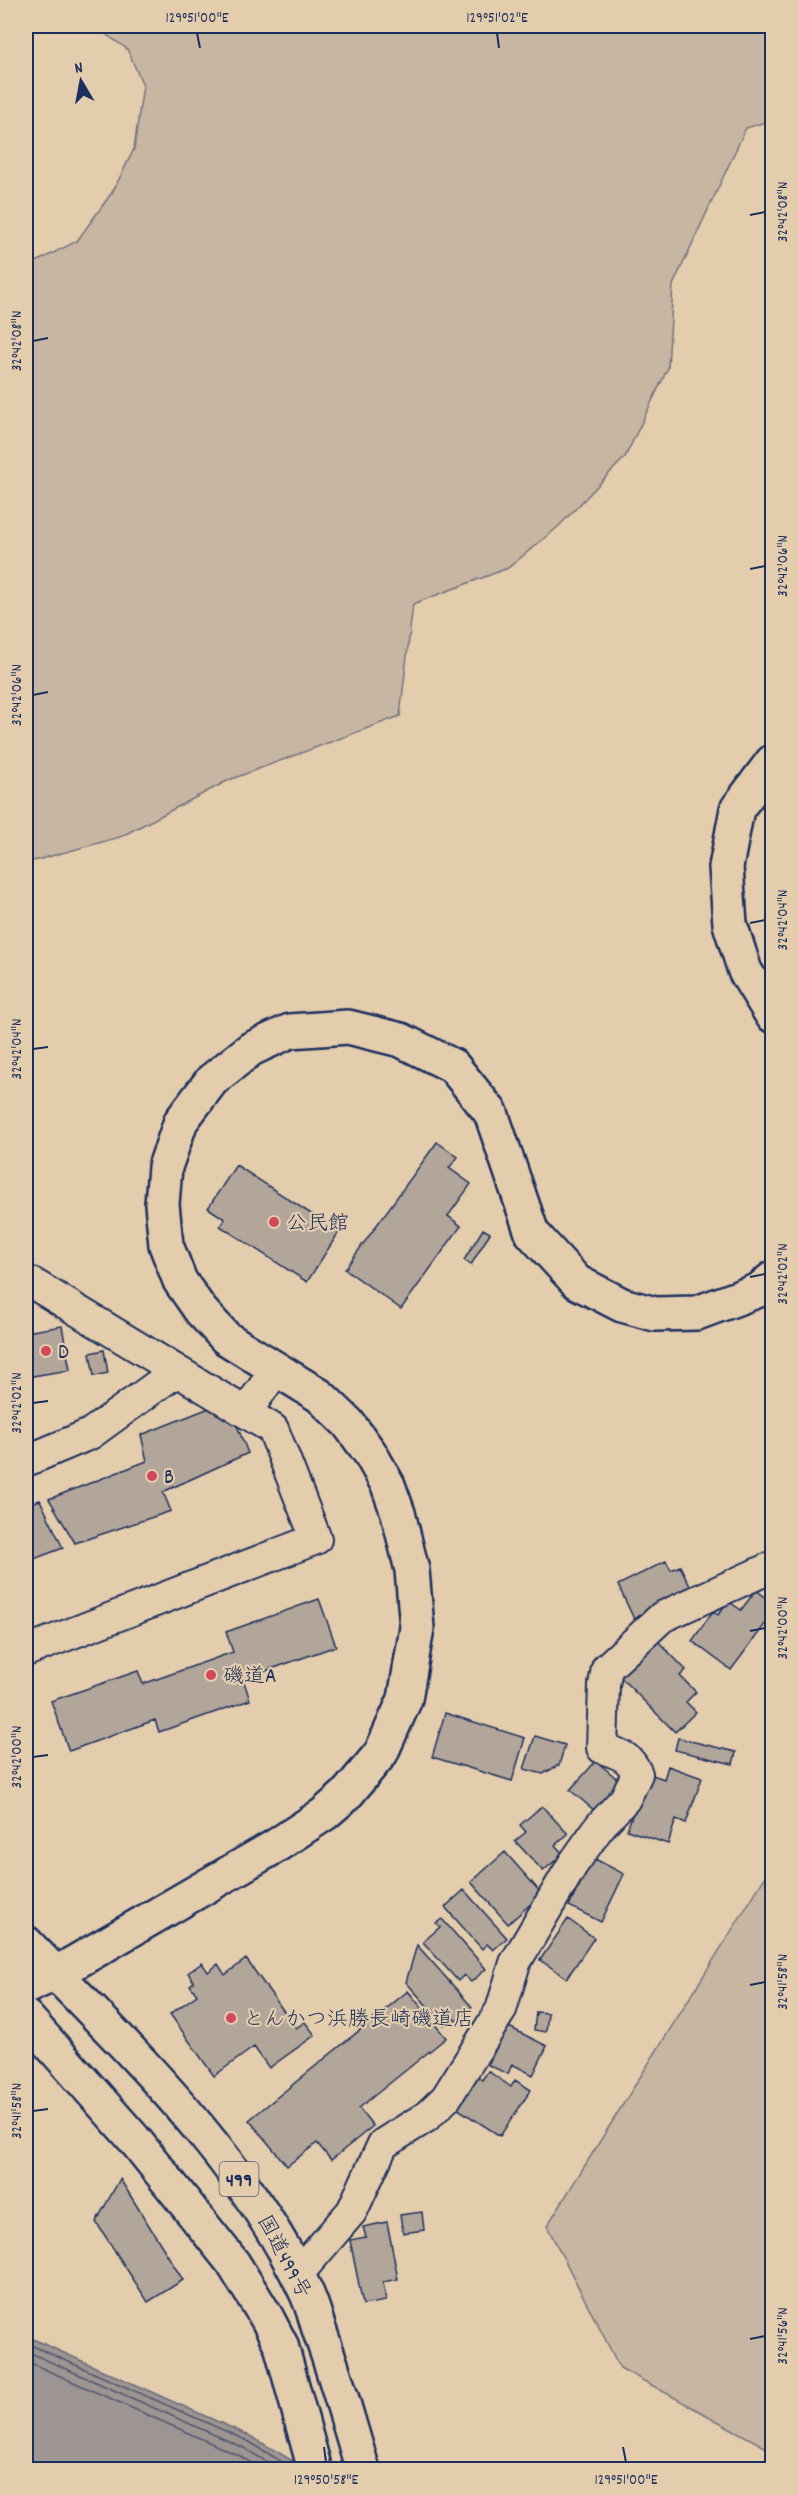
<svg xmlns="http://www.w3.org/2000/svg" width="798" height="2495" font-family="Dekko,'Klee One',sans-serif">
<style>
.green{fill:#c7b6a1;stroke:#717280;stroke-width:1.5}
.water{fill:#9d9591;stroke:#696c7d;stroke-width:1.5}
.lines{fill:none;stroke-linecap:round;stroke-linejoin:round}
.shore{stroke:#4f5872;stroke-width:1.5}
.building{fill:#b2a599;stroke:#1b2f5e;stroke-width:1.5}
.minor-casing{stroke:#1b2f5e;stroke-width:34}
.tertiary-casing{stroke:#1b2f5e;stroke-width:38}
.trunk-casing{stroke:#1b2f5e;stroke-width:38}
.minor{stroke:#e4cdad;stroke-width:30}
.tertiary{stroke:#e4cdad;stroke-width:33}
.trunk{stroke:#e4cdad;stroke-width:33}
.ticks{fill:none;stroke:#1b2f5e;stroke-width:2}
.poi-dot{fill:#d1495b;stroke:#e4cdad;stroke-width:2}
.labels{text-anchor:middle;stroke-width:4.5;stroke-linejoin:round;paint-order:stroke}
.shield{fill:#e4cdad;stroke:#575e76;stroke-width:1.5}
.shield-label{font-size:20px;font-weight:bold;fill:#1b2f5e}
.poi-label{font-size:21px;fill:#1b2f5e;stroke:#e4cdad;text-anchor:start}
.street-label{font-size:21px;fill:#1b2f5e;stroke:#e4cdad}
.neatline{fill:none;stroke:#1b2f5e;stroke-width:2}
.ticks-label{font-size:15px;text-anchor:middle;fill:#1b2f5e}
</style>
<rect width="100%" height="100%" fill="#e4cdad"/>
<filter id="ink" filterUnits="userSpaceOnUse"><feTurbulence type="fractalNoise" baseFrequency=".0167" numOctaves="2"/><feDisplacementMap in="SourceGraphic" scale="12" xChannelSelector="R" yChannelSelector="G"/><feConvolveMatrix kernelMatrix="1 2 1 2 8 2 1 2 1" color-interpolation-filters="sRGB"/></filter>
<g filter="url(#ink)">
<path class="green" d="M94 26H772V120L746 128 673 285 668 368 625 457 559 526 508 568 413 604 400 716 229 780 120 837 26 863V267L77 241 113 191 134 149 143 85 127 49Z
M772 1866V2451L620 2368 547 2226Z"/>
<path class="water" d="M26 2336 250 2436 307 2469 26 2470Z"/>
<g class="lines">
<path class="shore" d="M26 2343 248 2441 295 2470
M26 2351 244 2448 280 2470
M26 2361 240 2456 263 2470"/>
</g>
<path class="building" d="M437 1142 458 1157 449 1168 471 1184 448 1216 461 1226 401 1309 345 1269Z
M236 1165 339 1232 307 1282 220 1226 225 1219 208 1208Z
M483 1229 490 1233 471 1265 464 1260Z
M62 1326 70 1370 26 1377V1332Z
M104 1350 108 1373 94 1376 90 1353Z
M227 1401 248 1453 163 1492 171 1511 75 1543 49 1499 147 1461 141 1435Z
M40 1500 63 1548 26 1562V1505Z
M666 1561 671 1570 680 1566 692 1590 634 1619 618 1585Z
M756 1590 772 1602V1615L731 1670 692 1641 713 1611 718 1615 728 1601 741 1610Z
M319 1599 336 1646 243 1679 250 1700 159 1732 155 1720 69 1751 51 1701 138 1671 143 1684 233 1652 226 1632Z
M657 1640 686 1670 680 1676 696 1692 686 1702 696 1712 675 1732 620 1677Z
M445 1713 525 1738 512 1781 432 1757Z
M535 1736 565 1745 559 1765 543 1774 524 1769Z
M678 1738 736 1752 733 1764 675 1750Z
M596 1761 621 1782 595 1811 570 1790Z
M668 1766 702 1778 686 1823 676 1819 668 1844 627 1830 647 1773 664 1779Z
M542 1806 568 1834 555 1845 563 1854 543 1871 515 1841 526 1832 520 1825Z
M505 1852 542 1894 508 1924 471 1882Z
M593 1858 624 1874 601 1922 569 1906Z
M464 1890 507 1938 493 1950 487 1944 482 1949 445 1907Z
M442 1919 486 1969 471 1982 464 1975 458 1981 423 1942 440 1927 436 1923Z
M568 1919 594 1938 567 1978 540 1960Z
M417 1945 472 2007 456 2021 452 2017 444 2025 406 1982Z
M246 1959 296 2028 305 2022 315 2035 269 2068 254 2047 214 2076 170 2014 197 1995 190 1985 194 1982 188 1973 202 1963 208 1972 218 1964 225 1975Z
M408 1991 446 2038 359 2108 373 2126 331 2160 317 2143 287 2166 249 2120Z
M536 2012 548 2013 546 2032 534 2030Z
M507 2026 547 2046 533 2075 512 2064 508 2074 488 2065Z
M488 2071 511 2087 515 2080 531 2090 500 2136 455 2107 476 2076 482 2080Z
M120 2179 183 2280 148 2302 96 2222Z
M422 2212 424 2230 403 2233 400 2215Z
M387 2222 398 2279 383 2282 386 2301 363 2305 350 2240 366 2237 363 2227Z"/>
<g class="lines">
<g class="minor-casing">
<path id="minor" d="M26 1283H32L273 1429 316 1539 26 1651
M246 1412 277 1368
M26 1461 90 1434 177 1371
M297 2275 352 2211 383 2144 426 2117 446 2098 501 2010 515 1963 573 1864 600 1826 625 1799 637 1774C630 1756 619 1754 602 1748L604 1685 607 1668 662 1617 772 1567"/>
</g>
<g class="tertiary-casing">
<path id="tertiary" d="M772 762 737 809 726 867 730 924 745 971 772 1015
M26 1987 55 1974 274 1847 324 1814 346 1795 381 1753 405 1699 417 1628 412 1570 398 1513 388 1485 370 1453 348 1423 320 1396 226 1338 201 1311 180 1281 166 1245 162 1204 165 1167 181 1121 212 1080 251 1049 290 1031 348 1027 401 1040 453 1066 491 1113 532 1233 577 1282 622 1305 655 1314 697 1313 759 1290 772 1279"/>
</g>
<g class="trunk-casing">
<path id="trunk" d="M26 1943C129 2050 242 2155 306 2292 313 2306 316 2321 321 2335 337 2379 349 2424 363 2470
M26 2017 134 2139 233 2263 267 2318 281 2345 315 2470"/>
</g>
<use href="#minor" class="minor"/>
<use href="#tertiary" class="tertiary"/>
<use href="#trunk" class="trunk"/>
</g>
</g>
<path class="ticks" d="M197 33 200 48M497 33 499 48M750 215 765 212M33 341 48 338M750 569 765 566M33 695 48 692M750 923 765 920M33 1049 48 1047M750 1277 765 1274M33 1403 48 1401M750 1631 765 1628M33 1757 48 1755M750 1985 765 1982M33 2111 48 2109M750 2339 765 2336M324 2447 326 2462M623 2447 626 2462"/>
<g class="poi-dot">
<circle cx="274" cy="1222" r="6"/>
<circle cx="46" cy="1351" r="6"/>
<circle cx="152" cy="1476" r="6"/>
<circle cx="211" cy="1675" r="6"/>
<circle cx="231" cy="2018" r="6"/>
</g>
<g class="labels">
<rect class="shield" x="219.5" y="2162" width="39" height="34" rx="4.5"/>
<g class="shield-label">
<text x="239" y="2186">499</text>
</g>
<g class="poi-label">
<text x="286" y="1229">公民館</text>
<text x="58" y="1358">D</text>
<text x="164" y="1483">B</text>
<text x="223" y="1682">磯道A</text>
<text x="243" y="2025">とんかつ浜勝長崎磯道店</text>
</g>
<g class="street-label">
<text transform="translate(285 2256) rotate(62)" y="7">国道499号</text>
</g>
</g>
<rect width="798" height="2495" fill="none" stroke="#e4cdad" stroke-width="66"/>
<g transform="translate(81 81) rotate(350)" stroke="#e4cdad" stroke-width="4.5" paint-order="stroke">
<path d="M0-4.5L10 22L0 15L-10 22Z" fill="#1b2f5e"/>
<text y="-9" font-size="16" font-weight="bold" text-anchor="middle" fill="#1b2f5e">N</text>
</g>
<rect x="33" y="33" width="732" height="2429" class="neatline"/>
<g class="ticks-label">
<text x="197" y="22">129°51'00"E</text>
<text x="497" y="22">129°51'02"E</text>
<text transform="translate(782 212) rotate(-90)" y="5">32°42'08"N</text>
<text transform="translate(16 341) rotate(-90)" y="5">32°42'08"N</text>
<text transform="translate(782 566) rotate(-90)" y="5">32°42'06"N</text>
<text transform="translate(16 695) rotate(-90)" y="5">32°42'06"N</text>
<text transform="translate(782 920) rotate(-90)" y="5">32°42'04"N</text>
<text transform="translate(16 1049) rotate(-90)" y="5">32°42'04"N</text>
<text transform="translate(782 1274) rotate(-90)" y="5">32°42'02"N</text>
<text transform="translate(16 1403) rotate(-90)" y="5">32°42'02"N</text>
<text transform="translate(782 1628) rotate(-90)" y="5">32°42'00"N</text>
<text transform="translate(16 1757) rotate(-90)" y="5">32°42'00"N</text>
<text transform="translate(782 1982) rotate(-90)" y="5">32°41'58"N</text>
<text transform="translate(16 2111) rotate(-90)" y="5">32°41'58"N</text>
<text transform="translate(782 2336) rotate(-90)" y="5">32°41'56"N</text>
<text x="326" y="2484">129°50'58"E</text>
<text x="626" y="2484">129°51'00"E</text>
</g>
</svg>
